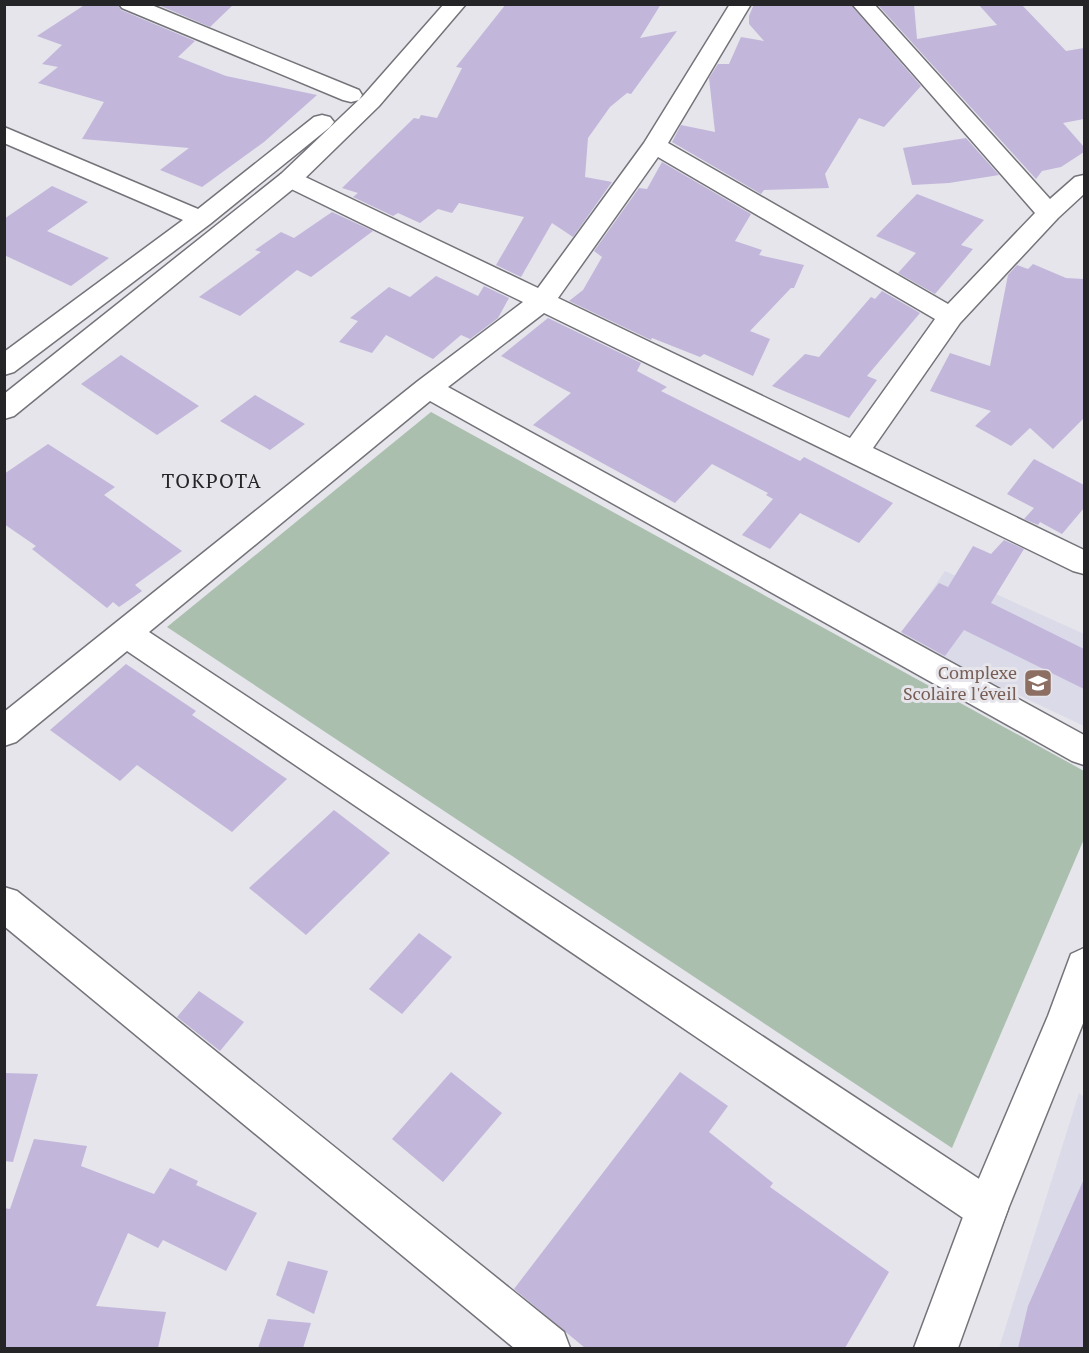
<svg xmlns="http://www.w3.org/2000/svg" width="1089" height="1353" font-family="'PT Serif',serif">
<style>
.built{fill:#dbdae8}
.green{fill:#aabfad}
.building{fill:#c3b6db}
.lines{fill:none;stroke-linecap:round;stroke-linejoin:round}
.minor-casing{stroke:#737379;stroke-width:3}
.tertiary-casing{stroke:#737379;stroke-width:3}
.minor{fill:#fff;fill-rule:evenodd}
.tertiary{fill:#fff;fill-rule:evenodd}
.labels{text-anchor:middle;stroke-width:6;stroke-linejoin:round;paint-order:stroke}
.education-label{font-size:18px;fill:#785e54;stroke:#e5e5eb;text-anchor:end}
.neighbourhood-label{font-size:20px;letter-spacing:1.5px;fill:#252527;stroke:#e5e5eb}
</style>
<rect width="100%" height="100%" fill="#e5e5eb"/>
<path class="built" d="M945 571 1084 634V726L899 639Z
M1079 1093 1084 1097V1348H999Z"/>
<path class="green" d="M431 412 1084 771V839L952 1148 167 627Z"/>
<path class="building" d="M86 4H117L121 10 195 41 178 57 226 76 317 95 264 142 202 187 160 170 189 148 82 139 104 102 38 83 58 67 42 64 62 45 37 36Z
M156 4H234L210 27Z
M506 4H661L640 38 677 31 631 94 627 93 610 107 588 138 585 177 612 182 573 237 552 223 521 277 496 265 524 217 459 203 452 213 438 209 420 223 398 213 393 216 353 197 358 193 342 188 414 118 419 119 421 115 437 118 462 68 456 67Z
M754 4H850L921 86 884 127 859 118 825 174 829 188 764 190 761 194 672 142 681 125 715 132 709 78 718 64H729L741 37 764 41 749 24V16Z
M877 4H914L917 39 997 25 978 4H1021L1066 51 1084 48V119L1063 123 1084 147V152L1061 167 1042 171 1036 179Z
M966 138 999 175 949 183 912 185 903 148Z
M662 162 751 214 735 241 762 250 759 255 804 265 794 288H791L750 331 770 339 753 376 704 354 700 357 652 338 651 340 569 301 583 290 602 257 594 251 639 188 647 189Z
M52 186 88 202 47 231 109 258 71 286 4 255V219Z
M917 194 984 220 961 245 973 249 935 294 898 273 916 253 876 236Z
M332 212 373 231 311 277 297 270 240 316 199 297 261 252 255 250 281 232 294 238Z
M1033 264 1066 278 1084 279V418L1053 449 1030 428 1011 446 975 426 991 411 930 391 950 353 990 366 1008 275 1017 265 1028 269Z
M436 276 478 296 484 286 509 298 498 318 470 339 461 335 433 359 386 335 372 353 339 342 358 321 350 318 389 287 410 297Z
M882 291 920 313 867 376 877 380 849 418 772 386 805 354 819 357 871 297 875 299Z
M548 318 641 363 637 371 667 387 661 391 800 461 804 457 893 503 859 543 800 513 770 549 742 535 773 499 766 495 768 493 712 464 675 503 533 425 571 393 501 356Z
M121 355 199 406 157 435 81 384Z
M255 395 305 424 270 450 220 421Z
M48 444 115 487 104 495 182 551 135 585 142 591 119 607 113 602 107 608 32 549 36 546 4 524V474Z
M1034 459 1084 485V508L1062 534 1040 522 1038 525 1024 519 1034 508 1007 494Z
M1004 540 1024 549 991 603 1084 649V689L964 630 945 656 901 632 939 583 948 587 973 546 991 554Z
M126 664 196 711 192 715 287 779 232 832 137 765 120 781 50 730Z
M334 810 390 853 306 935 249 888Z
M419 933 452 957 402 1014 369 989Z
M199 991 244 1022 220 1051 177 1017Z
M451 1072 502 1113 443 1182 392 1139Z
M680 1072 728 1106 709 1132 773 1183 770 1187 889 1272 845 1348H585L514 1289Z
M4 1073 38 1074 13 1162 4 1161Z
M34 1139 87 1146 81 1166 154 1194 170 1168 198 1181 196 1185 257 1213 226 1271 163 1240 158 1248 128 1233 96 1306 166 1312 158 1348H4V1208L10 1209Z
M1084 1179V1348H1018L1028 1306Z
M288 1261 328 1271 314 1314 276 1295Z
M268 1319 311 1323 303 1348H258Z"/>
<g class="lines">
<g class="minor-casing">
<path id="minor" d="M119 4H149L359 90 362 95 359 100 351 102 343 100 122 8Z
M730 4H751L668 143 948 304 1035 213 852 4H874L1050 199 1075 177 1084 175V194L1058 218 960 323 873 448 1084 550V574L1073 571 544 313 448 387 1084 735V765L1072 761 430 401 149 632 1002 1194 1008 1209 1002 1224 987 1230 972 1224 127 651 16 742 4 746V712L418 381 523 302 281 184 278 179 281 174 290 172 299 174 538 288 644 143ZM658 157 935 319 850 438 558 298Z
M4 887 17 891 564 1332 570 1348H514L4 926Z"/>
</g>
<g class="tertiary-casing">
<path id="tertiary" d="M444 4H466L379 106 299 184 14 416 4 419V394L281 174 363 96Z
M322 115 330 117 334 122 330 127 210 224 14 372 4 375V352L183 220 4 143V127L198 209 314 117Z
M1084 948V1021L1008 1209 958 1348H914L966 1209 1048 1016 1071 954Z"/>
</g>
<use href="#minor" class="minor"/>
<use href="#tertiary" class="tertiary"/>
</g>
<defs>
<g id="school-square" transform="scale(1.5)"><rect x="-9" y="-9" width="18" height="18" rx="4" fill="#8d6e63" stroke="#e5e5eb"/><path d="M0-5L7-2L0 1L-7-2ZM-4 1L0 2.5L4 1V4Q0 6-4 4Z" fill="#fff"/></g>
</defs>
<g fill-rule="evenodd">
<use href="#school-square" x="1038" y="683"/>
</g>
<g class="labels">
<g class="education-label">
<text x="1017" y="679">Complexe<tspan x="1017" dy="21">Scolaire l'éveil</tspan></text>
</g>
<g class="neighbourhood-label">
<text x="212" y="488">TOKPOTA</text>
</g>
</g>
<rect width="1089" height="1353" fill="none" stroke="#252527" stroke-width="12"/>
</svg>
